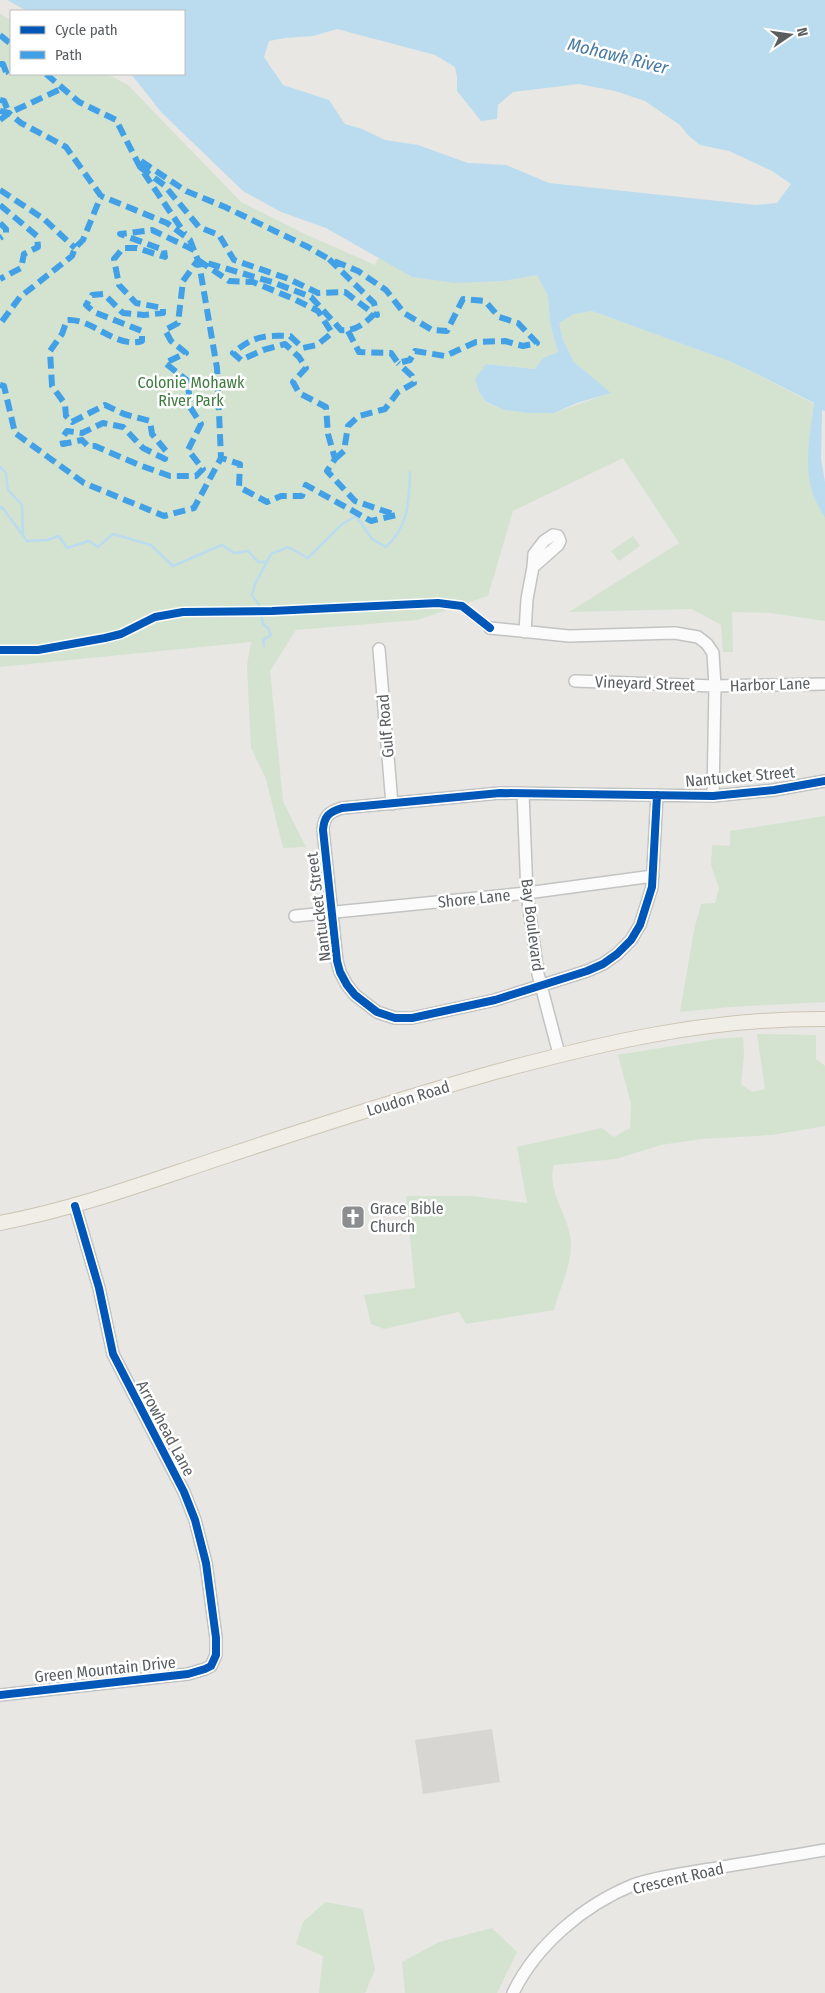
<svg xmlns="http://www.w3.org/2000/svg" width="825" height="1993" font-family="'Fira Sans Condensed',sans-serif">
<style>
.industrial{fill:#d8d6d3}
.green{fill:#d3e3d0}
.water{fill:#bbdcee;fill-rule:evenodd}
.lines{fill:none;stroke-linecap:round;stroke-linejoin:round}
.stream{stroke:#bbdcee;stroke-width:2.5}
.minor-casing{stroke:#c2c3c3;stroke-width:14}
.major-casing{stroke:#cdc4b4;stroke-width:16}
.minor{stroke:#fcfbfb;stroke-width:11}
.major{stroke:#f0eee6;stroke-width:14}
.quiet{stroke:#42a1e6;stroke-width:6;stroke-dasharray:12 6;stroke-linecap:butt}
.cycleway-casing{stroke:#fff;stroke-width:11}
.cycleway{stroke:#0057b8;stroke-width:8}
.labels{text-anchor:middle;stroke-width:5;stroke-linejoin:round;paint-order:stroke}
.park-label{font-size:16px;fill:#3f7b3e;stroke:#fff}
.street-label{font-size:16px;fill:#595d60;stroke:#fff}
.poi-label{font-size:16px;fill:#595d60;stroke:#fff;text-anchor:start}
.water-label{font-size:18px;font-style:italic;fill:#497aa2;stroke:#fff}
</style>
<rect width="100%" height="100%" fill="#e8e7e3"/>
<path class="industrial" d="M492 1729 500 1782 423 1794 415 1740Z"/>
<path class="green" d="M0 14 11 20V74H107L128 85 241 202 305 234 375 265 379 257 412 277 504 281 537 275 548 296 550 324 558 352 543 358 535 369 486 364 479 392 486 403 504 410 528 413H554L610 393 574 362 563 340 558 322 574 314 592 311 729 361 757 374 814 404 812 415 814 497 825 518V621L771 613 732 612 733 652H723L721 625 692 609 569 612 679 543 623 458 513 511 488 596 417 620 296 630 270 671 283 801 306 847 283 848 266 779 251 748 247 665 251 642 0 667Z
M633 536 640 546 619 561 611 551Z
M825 816V1002L730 1007 680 1012 694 930 701 904 715 903 719 888 711 865 712 845 730 846V831Z
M757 1034 816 1035V1059L825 1066V1126L771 1135 701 1139 661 1145 616 1159 554 1165C546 1187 566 1213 570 1235 575 1259 560 1287 554 1310L466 1324 459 1312 384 1329 371 1324 364 1295 415 1288 406 1196H472L527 1203 517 1147 602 1128 614 1137 630 1128 631 1104 618 1055 716 1039 743 1037 744 1056 741 1084 752 1092 765 1089Z
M325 1902 363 1909 375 1970 365 1993H319L323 1956 296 1944 303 1922Z
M492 1928 517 1952 497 1993H405L402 1962 439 1942Z"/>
<path class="water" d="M7 0H825V411L822 410 821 459 825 482V518C821 511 817 504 814 497 803 468 810 433 814 403L757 374 729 361 592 311 574 314 559 323 563 340 574 362 611 393 577 403 554 413H528L504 410 486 402 479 392 475 379 486 364 535 369 543 358 558 352 550 324 548 296 537 275 504 281 456 283 412 277 326 228 281 212 243 191 162 113 131 74H184V11H27ZM337 29 435 55 455 67 457 77V91L481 121 497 119 498 105 513 92 579 84 615 91 645 101 680 125 688 135 700 145 729 151 772 171 791 184 777 203 756 205 549 183 506 165 468 163 418 145 385 140 362 129 345 124 329 100 283 85 264 57 269 41 285 38 313 36Z"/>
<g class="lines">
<path class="stream" d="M0 467 6 473 8 490 22 505 23 534
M0 508 2 507 27 541 47 540 59 536 67 548 89 541 98 547 113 534 151 545 173 566 222 545 234 553 248 551 258 562H267L271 554 288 547 308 558 341 525 356 516 372 539 386 547C409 526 409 501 410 472
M264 646 263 640 271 635 268 628 263 624 259 605 252 595 255 584 267 562"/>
<g class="minor-casing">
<path id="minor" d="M490 628 569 636 675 633 698 637 707 644 713 653 715 686 713 796
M525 632 527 599 533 567 534 554 544 541 553 535 558 536 560 541 558 545 533 567
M379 649 392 804
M575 681 715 686 825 684
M523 793 527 893 538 974 559 1054
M657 795 652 887 640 925 631 940 617 954 603 964 587 971 495 1000 412 1018H395L377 1012 355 995 347 985 340 972 337 961 323 830C324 816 329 812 342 808L500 793 713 796 774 790 825 781
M295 916 527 893 653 876
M0 1695 188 1674 205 1669 211 1666 216 1655V1638L206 1563 195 1520 184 1492 113 1354 99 1288 75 1206
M513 1993C536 1945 584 1905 633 1885 655 1877 681 1874 704 1870 745 1863 785 1857 825 1850"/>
</g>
<g class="major-casing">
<path id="major" d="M0 1223C79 1208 150 1181 226 1156 313 1127 400 1099 488 1074 601 1043 707 1018 825 1019"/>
</g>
<use href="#minor" class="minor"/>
<use href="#major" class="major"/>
<path class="quiet" d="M0 35 11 44
M0 64H3L6 72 0 73
M46 74 79 102 116 120 140 167 185 234
M0 100 4 101 9 113
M0 111 9 113 21 123 66 147 101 196 83 240 75 248 72 256 20 297 0 324
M0 120 9 113 63 88
M141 161 186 191 225 207 308 247 329 259
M140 167 164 185 199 227 219 235 234 260 289 279 318 293 345 292 374 314C366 323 354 332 341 330L311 297 272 282 207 263
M0 190 44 219 75 248
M0 205 37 236 38 247 24 254 21 268 0 279
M0 223 6 229V234L0 238
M194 250 152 230 120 234 164 250 165 257 137 248H123L114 259 119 285 136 303 163 308V313L144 315 123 313 104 294 92 295 86 305 94 312 142 331V341C115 349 93 318 67 320L62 334 50 351 52 386 65 404 66 416 72 422 105 405 124 414 150 421 152 434 166 451 165 459 143 448 123 427 103 423 82 433 67 431 62 438 63 444 82 440 88 446H95L139 465 170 476H196L203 469 188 450 201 424 190 407 188 381 165 363 186 353 171 341 165 330 178 323 183 281 198 260
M198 260 229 281 253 282 294 299 318 311 332 333 317 345 303 348 290 336C265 335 253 336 233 353L241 360 263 350 285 344 299 357 306 368 293 382 299 393 326 407 328 434 335 459 327 471 355 501 396 515 371 521 306 485 302 496H281L267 502 239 487 240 464 221 458
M348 331 359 352 391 353 398 363 410 360 415 351 445 356 476 342 505 341 523 346 537 343 518 323 499 317 485 301 463 299 447 331 432 330 404 313 386 290 358 271 329 259 374 303 377 315 374 314
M0 385 4 386 15 433 84 483 164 516 194 508 221 458 217 368 199 263 190 240 167 223 101 196
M335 459 344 451 348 426 359 416 385 409 398 392 414 383 412 376 398 363"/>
<g class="cycleway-casing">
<path id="cycleway" d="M0 650H38L105 638 121 634 155 617 183 612 272 611 438 603 462 606 490 628
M657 795 652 887 640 925 631 940 617 954 603 964 587 971 495 1000 412 1018H395L377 1012 355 995 347 985 340 972 337 961 323 830C324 816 329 812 342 808L500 793 713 796 774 790 825 781
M0 1695 188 1674 205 1669 211 1666 216 1655V1638L206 1563 195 1520 184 1492 113 1354 99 1288 75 1206"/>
</g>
<use href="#cycleway" class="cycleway"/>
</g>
<defs>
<g id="church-square" transform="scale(1.25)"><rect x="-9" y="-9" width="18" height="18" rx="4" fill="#8b8d8e" stroke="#fff"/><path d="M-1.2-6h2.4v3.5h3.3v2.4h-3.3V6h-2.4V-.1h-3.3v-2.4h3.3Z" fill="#fff"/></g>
</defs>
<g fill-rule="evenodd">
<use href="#church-square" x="353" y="1217"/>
</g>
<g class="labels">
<g class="park-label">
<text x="191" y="388">Colonie Mohawk<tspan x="191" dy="18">River Park</tspan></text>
</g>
<g class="street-label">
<text transform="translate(645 683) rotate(2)" y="6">Vineyard Street</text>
<text transform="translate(770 684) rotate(-2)" y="6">Harbor Lane</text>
<text transform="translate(385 726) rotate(-95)" y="6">Gulf Road</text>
<text transform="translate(740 776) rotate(-5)" y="6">Nantucket Street</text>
<text transform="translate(474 898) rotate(-6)" y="6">Shore Lane</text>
<text transform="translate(318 907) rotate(-97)" y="6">Nantucket Street</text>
<text transform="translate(533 925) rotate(83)" y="6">Bay Boulevard</text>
<text transform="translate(408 1098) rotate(-17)" y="6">Loudon Road</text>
<text transform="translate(166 1428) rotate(62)" y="6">Arrowhead Lane</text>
<text transform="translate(105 1669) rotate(-6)" y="6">Green Mountain Drive</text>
<text transform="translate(678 1878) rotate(-13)" y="6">Crescent Road</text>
</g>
<g class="poi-label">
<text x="370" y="1214">Grace Bible<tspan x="370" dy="18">Church</tspan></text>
</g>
<g class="water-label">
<text transform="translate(618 56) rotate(14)" y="6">Mohawk River</text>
</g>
</g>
<rect x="10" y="10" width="175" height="65" fill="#ffffff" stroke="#bdbebf"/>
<rect x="20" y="26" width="25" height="8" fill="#0057b8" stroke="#bdbebf"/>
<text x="55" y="35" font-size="15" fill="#595d60">Cycle path</text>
<rect x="20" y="51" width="25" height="8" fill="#42a1e6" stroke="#bdbebf"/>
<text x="55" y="60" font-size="15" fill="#595d60">Path</text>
<g transform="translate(790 35) rotate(77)" stroke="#ffffff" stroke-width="4" paint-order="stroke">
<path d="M0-4L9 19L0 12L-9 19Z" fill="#595d60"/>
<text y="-8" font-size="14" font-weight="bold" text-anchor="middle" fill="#595d60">N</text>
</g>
</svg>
